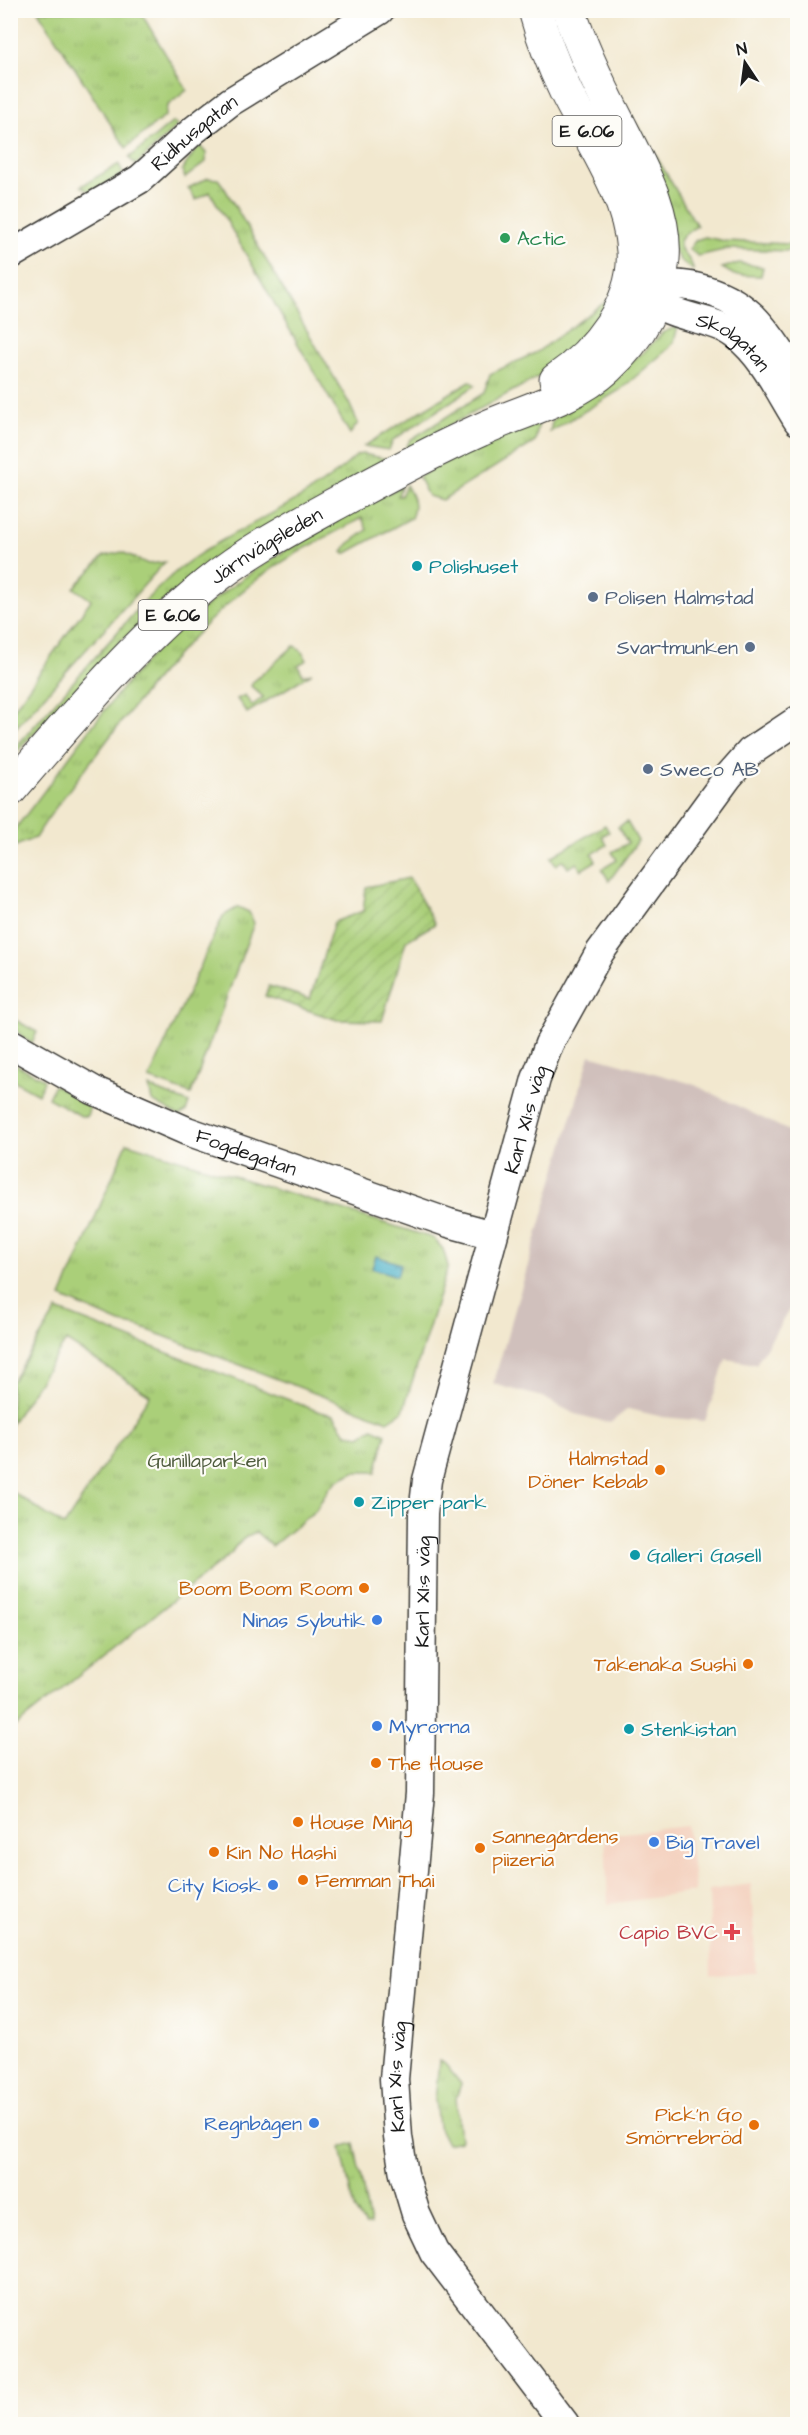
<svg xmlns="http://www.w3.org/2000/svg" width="808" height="2435" font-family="'Architects Daughter',sans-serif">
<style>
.built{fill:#f4d3c1}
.industrial{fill:#d0c0bc}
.grass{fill:url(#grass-tufts);stroke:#63764a;stroke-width:1.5}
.garden{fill:url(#garden-furrows);stroke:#63764a;stroke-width:1.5}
.water{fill:url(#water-ripples);stroke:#326672;stroke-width:1.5}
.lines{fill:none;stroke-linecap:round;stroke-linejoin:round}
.minor-casing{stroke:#3c3b37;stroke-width:31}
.highway-casing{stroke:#3c3b37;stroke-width:35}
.minor{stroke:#fff;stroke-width:28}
.highway{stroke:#fff;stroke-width:33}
.leisure-dot{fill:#2e9e5b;stroke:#fdfcf7;stroke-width:2}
.culture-dot{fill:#0f9aa8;stroke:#fdfcf7;stroke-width:2}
.service-dot{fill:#5c6f8a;stroke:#fdfcf7;stroke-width:2}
.food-dot{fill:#e8710a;stroke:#fdfcf7;stroke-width:2}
.shop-dot{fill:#3f7fe0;stroke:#fdfcf7;stroke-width:2}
.health-dot{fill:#e0444e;stroke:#fdfcf7;stroke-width:2}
.labels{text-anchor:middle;stroke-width:4.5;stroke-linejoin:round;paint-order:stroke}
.shield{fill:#fdfcf7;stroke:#605f5e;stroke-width:1.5}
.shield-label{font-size:18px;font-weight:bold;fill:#1c1c1c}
.street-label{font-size:20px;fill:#1c1c1c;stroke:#fdfcf7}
.leisure-label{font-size:20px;fill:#27864d;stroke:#fdfcf7;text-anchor:start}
.culture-label{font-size:20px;fill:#0d838f;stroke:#fdfcf7;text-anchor:start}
.service-label{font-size:20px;fill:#4e5e75;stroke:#fdfcf7;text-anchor:start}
.food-label{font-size:20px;fill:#c56008;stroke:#fdfcf7;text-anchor:start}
.park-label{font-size:20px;fill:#4e5b3d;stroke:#fdfcf7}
.shop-label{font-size:20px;fill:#366cbe;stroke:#fdfcf7;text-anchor:end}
.health-label{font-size:20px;fill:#be3a42;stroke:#fdfcf7;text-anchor:end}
</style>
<defs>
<pattern id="grass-tufts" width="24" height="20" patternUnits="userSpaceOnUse" patternTransform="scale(1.5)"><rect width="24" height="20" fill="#aacf79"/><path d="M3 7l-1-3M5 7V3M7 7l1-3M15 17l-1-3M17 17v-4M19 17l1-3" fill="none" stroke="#92b168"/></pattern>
<pattern id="garden-furrows" width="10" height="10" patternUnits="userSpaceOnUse" patternTransform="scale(1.5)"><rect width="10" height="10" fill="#aacf79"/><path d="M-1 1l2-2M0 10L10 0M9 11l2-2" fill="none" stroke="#92b168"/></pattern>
<pattern id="water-ripples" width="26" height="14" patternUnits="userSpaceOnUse" patternTransform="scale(1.5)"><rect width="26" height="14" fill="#49b0c8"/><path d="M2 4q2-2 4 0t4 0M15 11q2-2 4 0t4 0" fill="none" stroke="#3c8ea2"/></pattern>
</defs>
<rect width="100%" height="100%" fill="#fdfcf7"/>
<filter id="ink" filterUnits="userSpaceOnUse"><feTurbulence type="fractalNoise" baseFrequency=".0167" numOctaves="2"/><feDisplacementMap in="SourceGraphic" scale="12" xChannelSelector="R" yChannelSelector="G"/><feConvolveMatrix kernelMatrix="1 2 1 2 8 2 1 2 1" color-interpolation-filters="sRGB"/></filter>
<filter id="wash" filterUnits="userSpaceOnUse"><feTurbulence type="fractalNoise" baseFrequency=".008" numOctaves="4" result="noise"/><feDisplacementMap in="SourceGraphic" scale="24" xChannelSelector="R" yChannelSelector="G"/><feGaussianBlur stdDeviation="1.35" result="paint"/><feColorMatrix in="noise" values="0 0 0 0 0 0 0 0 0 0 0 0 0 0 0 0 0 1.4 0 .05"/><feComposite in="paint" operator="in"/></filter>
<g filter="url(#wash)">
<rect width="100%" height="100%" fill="#f2e8cf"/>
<path class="built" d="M688 1826 695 1892 608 1904 605 1835Z
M751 1884 756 1973 711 1975 709 1890Z"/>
<path class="industrial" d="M590 1055 693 1084 797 1135V1297L756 1364 726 1359 705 1421 663 1417 628 1409 610 1423 575 1414 542 1397 493 1384Z"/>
<path class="grass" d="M38 11H140L187 90 167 106 165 116 126 148Z
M173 122 178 125 136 165 129 158Z
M636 122 697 226C660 248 693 252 693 270L680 260 675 252Z
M199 145 206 153V162L185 178 182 170Z
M119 164 123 174 91 193 81 186Z
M208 178 218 179 224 187 349 403 358 423 350 434 210 192 196 200 188 188Z
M705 237 725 241 790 244 793 247 786 251 728 249 698 256 689 249 696 240Z
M739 263 763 267 761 276 734 275 722 268Z
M607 301 605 308 568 357 538 377 405 450 410 440 484 393 490 374 537 352Z
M678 326 674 342 669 348 620 390 550 432 552 422 558 414 644 352 662 333Z
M470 381 475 385 473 387 393 440 389 450 364 446Z
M539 421 535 442 442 500 428 496 419 478 421 475 471 448Z
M363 454 388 459 173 593 116 646 11 758V752L144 602C157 589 170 576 184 565 241 523 304 506 357 455Z
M406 485C413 497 417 505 411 518L345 554 343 552 348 544 367 530 362 518C328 536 294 553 263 575 200 622 149 685 102 747 79 777 55 806 35 838L11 848 10 835C54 781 92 721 138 670 216 584 301 540 401 486L398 496H401Z
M122 552 148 564 165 562 11 733V713L91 600 74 588 104 556Z
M294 646 300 649 307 660 298 665 303 675 312 673 247 713 237 699 245 695 252 706 263 697 251 686 253 682Z
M627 822 638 841 609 881 602 869 617 860 612 852 628 843 618 827Z
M605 825 609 832 602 836 607 845 592 854 596 861 581 870 577 863 568 868 563 860 556 865 551 857Z
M238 907 249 912 254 923 191 1094 149 1079 223 916Z
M10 1017 37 1032 32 1043C22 1038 12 1028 10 1017Z
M11 1062 42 1078 44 1081 38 1094 11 1079Z
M54 1085 91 1103 87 1116H81L48 1098Z
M149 1087 189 1103 186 1112 179 1116 152 1101Z
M127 1143 433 1238 443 1249 448 1266 403 1411 388 1421 140 1327 120 1323 61 1297Z
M57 1310 320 1412 334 1415 346 1433 360 1436 373 1428 386 1434 376 1472H354L338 1480 329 1488 316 1510 272 1546 256 1532C247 1535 234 1545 232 1553L16 1726 10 1720 11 1491 64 1526 150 1395 66 1341 11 1424V1383Z
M439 2061 445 2064 461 2084 456 2098 460 2141 447 2144 438 2126 435 2100Z
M354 2143 370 2225 365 2226 354 2209 341 2147Z"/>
<path class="garden" d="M409 878 435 924 406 941 382 1021 337 1020 265 996 269 986 310 999 334 922 363 911 366 887Z"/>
<path class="water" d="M376 1256 401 1264 397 1276 372 1268Z"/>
</g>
<g filter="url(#ink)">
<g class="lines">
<g class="minor-casing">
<g id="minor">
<path id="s1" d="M10 255 140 179 194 130 230 102 380 10"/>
<path id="s2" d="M642 285C657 321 708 313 736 335 764 357 779 391 798 421"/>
<path d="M640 294C673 273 725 291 752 316 770 334 785 358 798 380"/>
<path id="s3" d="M10 1043 93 1090 187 1131 449 1223 493 1235"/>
<path id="s4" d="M565 2424 434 2252 416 2214 404 2174 398 2137 394 2079 420 1793 423 1514 427 1480 536 1079 549 1044 600 952 728 777 750 752 798 720"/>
</g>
</g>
<g class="highway-casing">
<g id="highway">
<path d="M535 10C543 39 553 65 566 92 591 142 629 194 633 251 637 303 596 353 556 380"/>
<path id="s5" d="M10 790C72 718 133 645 207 584 246 552 293 527 337 503 384 477 431 452 480 430 522 410 572 400 607 368 639 339 659 302 663 259 667 210 638 163 617 120 599 85 581 48 569 10"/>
</g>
</g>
<use href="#minor" class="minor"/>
<use href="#highway" class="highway"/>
</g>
</g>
<circle class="leisure-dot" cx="505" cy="238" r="6"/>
<g class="culture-dot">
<circle cx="417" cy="566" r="6"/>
<circle cx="359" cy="1502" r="6"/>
<circle cx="635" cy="1555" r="6"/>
<circle cx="629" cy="1729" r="6"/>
</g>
<g class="service-dot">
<circle cx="593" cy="597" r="6"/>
<circle cx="750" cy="647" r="6"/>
<circle cx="648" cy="769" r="6"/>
</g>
<g class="food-dot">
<circle cx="660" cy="1470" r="6"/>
<circle cx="364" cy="1588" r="6"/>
<circle cx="748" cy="1664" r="6"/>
<circle cx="376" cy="1763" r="6"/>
<circle cx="298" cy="1822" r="6"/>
<circle cx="480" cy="1848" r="6"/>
<circle cx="214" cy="1852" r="6"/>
<circle cx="303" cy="1880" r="6"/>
<circle cx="754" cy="2125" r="6"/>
</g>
<g class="shop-dot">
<circle cx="377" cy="1620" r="6"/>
<circle cx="377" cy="1726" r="6"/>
<circle cx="654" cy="1842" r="6"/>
<circle cx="273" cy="1885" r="6"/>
<circle cx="314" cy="2123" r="6"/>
</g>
<path class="health-dot" d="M729 1923h6v6h6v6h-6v6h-6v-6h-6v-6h6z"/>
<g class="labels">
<g class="shield">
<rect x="552.5" y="116" width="69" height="30" rx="4.5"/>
<rect x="138.5" y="600" width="69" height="30" rx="4.5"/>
</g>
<g class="shield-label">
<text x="587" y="137">E 6.06</text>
<text x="173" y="621">E 6.06</text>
</g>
<g class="street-label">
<text dy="7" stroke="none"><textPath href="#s1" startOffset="222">Ridhusgatan</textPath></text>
<text dy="7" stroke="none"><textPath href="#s2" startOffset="111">Skolgatan</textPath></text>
<text dy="7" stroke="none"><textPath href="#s5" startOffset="356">Järnvägsleden</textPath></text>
<text dy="7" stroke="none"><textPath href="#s4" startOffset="1370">Karl XI:s väg</textPath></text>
<text dy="7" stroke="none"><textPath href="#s3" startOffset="261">Fogdegatan</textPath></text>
<text dy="7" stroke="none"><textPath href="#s4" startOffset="884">Karl XI:s väg</textPath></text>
<text dy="7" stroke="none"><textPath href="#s4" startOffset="398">Karl XI:s väg</textPath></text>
</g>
<g class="leisure-label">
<text x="517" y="245">Actic</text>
</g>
<g class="culture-label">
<text x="429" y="573">Polishuset</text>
<text x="371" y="1509">Zipper park</text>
<text x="647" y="1562">Galleri Gasell</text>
<text x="641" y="1736">Stenkistan</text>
</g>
<g class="service-label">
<text x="605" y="604">Polisen Halmstad</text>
<text x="738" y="654" text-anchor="end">Svartmunken</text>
<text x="660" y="776">Sweco AB</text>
</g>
<g class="food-label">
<text x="648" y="1465" text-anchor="end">Halmstad<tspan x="648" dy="23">Döner Kebab</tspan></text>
<text x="352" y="1595" text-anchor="end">Boom Boom Room</text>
<text x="736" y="1671" text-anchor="end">Takenaka Sushi</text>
<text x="388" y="1770">The House</text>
<text x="310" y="1829">House Ming</text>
<text x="492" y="1843">Sannegårdens<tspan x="492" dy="23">piizeria</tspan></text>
<text x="226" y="1859">Kin No Hashi</text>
<text x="315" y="1887">Femman Thai</text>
<text x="742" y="2121" text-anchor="end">Pick'n Go<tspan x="742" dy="23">Smörrebröd</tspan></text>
</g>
<g class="park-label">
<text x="207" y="1467">Gunillaparken</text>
</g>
<g class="shop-label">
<text x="365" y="1627">Ninas Sybutik</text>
<text x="389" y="1733" text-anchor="start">Myrorna</text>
<text x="666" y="1849" text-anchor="start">Big Travel</text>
<text x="261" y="1892">City Kiosk</text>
<text x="302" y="2130">Regnbågen</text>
</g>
<g class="health-label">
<text x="718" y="1939">Capio BVC</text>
</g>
</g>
<rect width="808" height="2435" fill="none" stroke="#fdfcf7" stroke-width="36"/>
<g transform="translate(745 63) rotate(347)" stroke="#fdfcf7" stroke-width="4.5" paint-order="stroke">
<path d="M0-4.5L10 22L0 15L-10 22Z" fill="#1c1c1c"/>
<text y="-9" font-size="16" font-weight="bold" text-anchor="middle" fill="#1c1c1c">N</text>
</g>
</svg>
